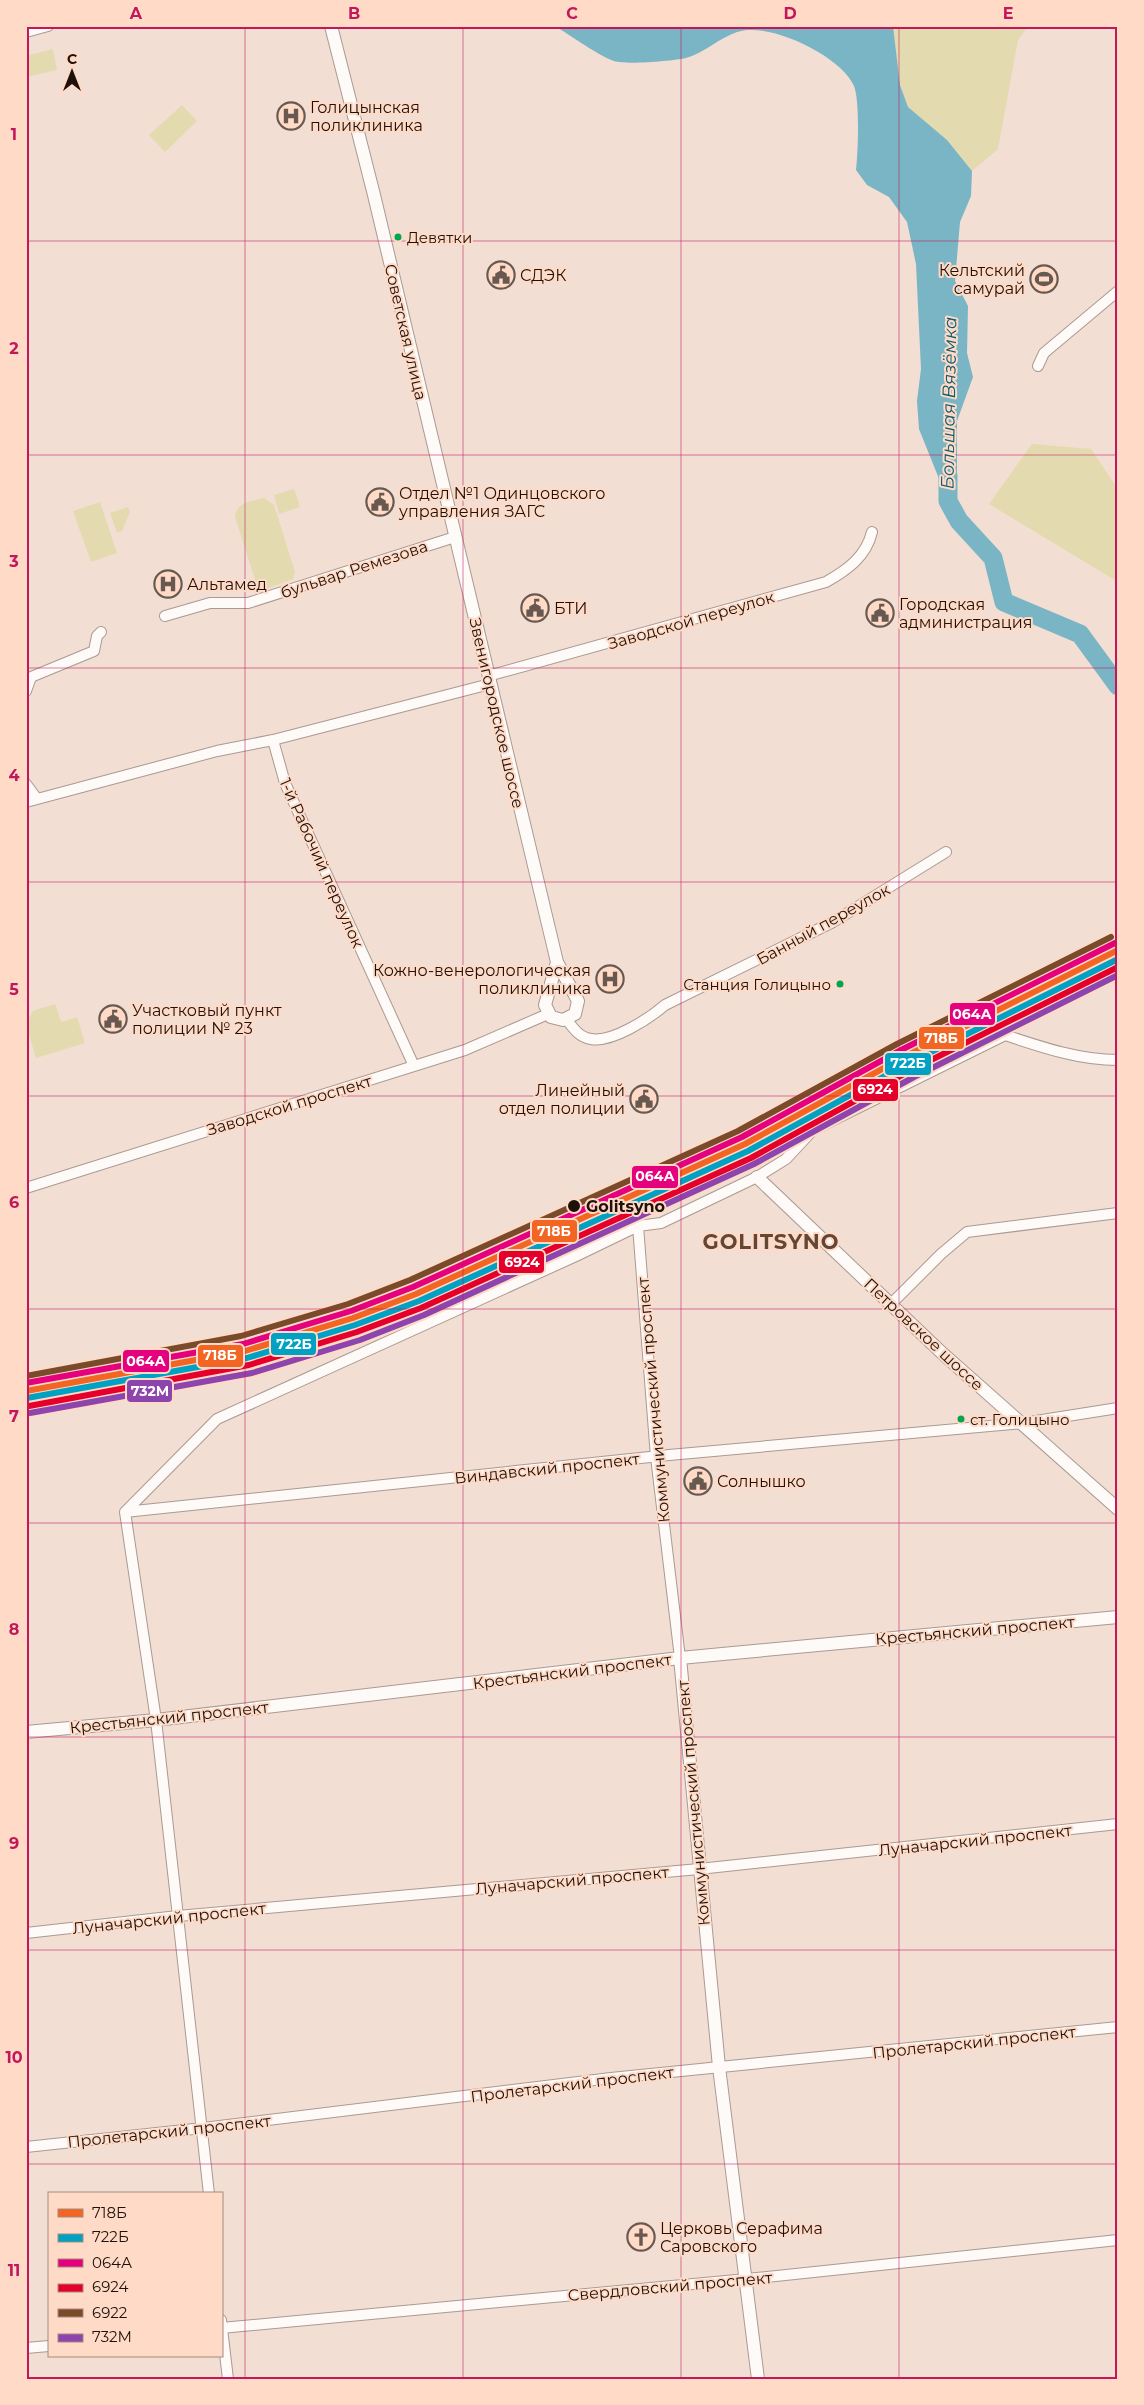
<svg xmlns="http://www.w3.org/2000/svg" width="1144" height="2405" font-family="Montserrat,sans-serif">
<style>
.green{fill:#e3dbaf}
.water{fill:#79b5c4}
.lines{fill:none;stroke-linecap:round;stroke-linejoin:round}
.river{stroke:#79b5c4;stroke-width:19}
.minor-casing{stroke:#a99a92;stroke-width:12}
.tertiary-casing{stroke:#a99a92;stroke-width:14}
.minor{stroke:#fdfaf8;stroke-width:10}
.tertiary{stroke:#fdfaf8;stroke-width:12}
.rail-casing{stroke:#bcb8b5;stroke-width:5}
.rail{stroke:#ffdac6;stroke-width:3;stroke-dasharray:9;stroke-linecap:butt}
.rail-1-casing{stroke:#ffdac6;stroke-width:10}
.rail-2-casing{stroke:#ffdac6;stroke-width:10}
.rail-3-casing{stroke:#ffdac6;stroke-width:10}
.rail-4-casing{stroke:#ffdac6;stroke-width:10}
.rail-5-casing{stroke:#ffdac6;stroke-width:10}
.rail-6-casing{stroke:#ffdac6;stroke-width:10}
.rail-1{stroke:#f26522;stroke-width:6}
.rail-2{stroke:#01a1c4;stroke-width:6}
.rail-3{stroke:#e5007d;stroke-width:6}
.rail-4{stroke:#e4002b;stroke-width:6}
.rail-5{stroke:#7a4b2a;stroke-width:6}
.rail-6{stroke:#8e44ad;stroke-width:6}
.grid{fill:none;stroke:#c2185b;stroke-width:1;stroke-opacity:0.55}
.bus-dot{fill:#00a651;stroke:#ffdac6;stroke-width:2}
.stop-dot{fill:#1d110a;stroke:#ffdac6;stroke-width:2}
.labels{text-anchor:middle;stroke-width:4;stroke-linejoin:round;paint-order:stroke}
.bus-label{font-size:15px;fill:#1d110a;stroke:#ffdac6;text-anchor:start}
.poi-label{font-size:16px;fill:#1d110a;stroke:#ffdac6;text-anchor:start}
.street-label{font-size:16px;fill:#1d110a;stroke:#ffdac6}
.stop-label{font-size:16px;font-weight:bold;fill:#1d110a;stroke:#ffdac6;text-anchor:start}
.water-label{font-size:18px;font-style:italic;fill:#0b5a6e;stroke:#ffdac6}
.district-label{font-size:21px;font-weight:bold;letter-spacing:1px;fill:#644635;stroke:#ffdac6}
.line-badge{stroke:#ffdac6;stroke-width:2}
.badge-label{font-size:14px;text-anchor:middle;font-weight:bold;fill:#fff}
.neatline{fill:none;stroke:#c2185b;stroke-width:2}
.grid-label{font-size:16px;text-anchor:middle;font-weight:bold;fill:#c2185b}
</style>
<rect width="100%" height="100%" fill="#f2ded3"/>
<path class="green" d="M893 26H1028L1018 40 998 149 972 171 947 140 908 107 900 85Z
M53 49 57 70 26 77V56Z
M182 105 197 121 165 152 149 135Z
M1032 444 1091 449 1115 485 1118 484V582L989 504Z
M294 489 300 507 279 514 274 495Z
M264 498 274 505 295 572 293 579 266 589 256 583 235 517C236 502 252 501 264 498Z
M100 502 117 553 91 562 73 511Z
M128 507 130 512 122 531 117 533 110 513Z
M55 1004 61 1022 77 1017 85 1043 36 1058 26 1024 33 1011Z"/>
<path class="water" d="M555 26H893L900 85 908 107 947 140 972 171 971 196 960 222 955 281 968 306 967 353 973 377 957 421V484L948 501 919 429 917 401 921 369 916 264 907 222 889 197 867 185 856 170C858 153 860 101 854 86 841 56 769 21 737 32 719 38 704 53 686 58 673 61 626 65 614 61 601 57 568 34 555 26Z"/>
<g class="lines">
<path class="river" d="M948 475V501L959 521 993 558 1004 602 1080 634 1118 686"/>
<g class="minor-casing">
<path id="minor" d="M26 32 48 26
M1038 366 1044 353 1118 291
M165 616 210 603H248L455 537
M488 676 826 582C847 570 866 557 872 532
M26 691 31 677 94 651 97 636 101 632
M273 740 285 783 414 1066
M26 784 37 799
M26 802 217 751 273 740 490 684
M567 1020C573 1028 579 1037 591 1039 612 1043 650 1018 665 1005L833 922 946 852
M26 1188 465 1050 548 1014
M638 1226 656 1457 680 1658
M891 1304 941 1254 967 1232 1118 1213
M125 1512 217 1419 576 1256 638 1226 661 1223 757 1177 786 1159 813 1130 1005 1035C1041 1047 1079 1060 1118 1060
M125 1512 669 1455 1023 1423 1118 1408
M125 1512 156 1720 209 2194
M26 1933 178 1916 699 1869 1118 1824
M26 2147 203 2128 611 2078 1118 2027
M221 2320 228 2379
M221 2328 747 2279 1118 2240
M26 2348 49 2346"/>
</g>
<g class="tertiary-casing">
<path id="tertiary" d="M331 26 374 195 557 962 578 1001 575 1014 563 1020 551 1017 545 1005 557 962
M757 1177 942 1353 1118 1509
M680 1658 719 2067 758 2379
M26 1732 156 1720 680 1658 1118 1617"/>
</g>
<use href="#minor" class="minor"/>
<use href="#tertiary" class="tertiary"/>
<g class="rail-casing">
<path id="rail" d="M26 1413 34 1410"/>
</g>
<use href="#rail" class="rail"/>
<g class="rail-1-casing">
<path id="rail-1" d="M26 1391 245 1351 353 1318 416 1294 745 1144 904 1057 1118 950"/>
</g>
<g class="rail-2-casing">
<path id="rail-2" d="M27 1398 247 1358 355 1325 419 1301 748 1151 907 1064 1118 959"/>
</g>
<g class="rail-3-casing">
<path id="rail-3" d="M26 1383 243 1344 351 1311 413 1287 742 1137 901 1050 1115 943"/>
</g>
<g class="rail-4-casing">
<path id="rail-4" d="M29 1406 249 1365 357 1332 421 1308 751 1158 911 1070 1118 967"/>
</g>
<g class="rail-5-casing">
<path id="rail-5" d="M26 1376 241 1336 348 1304 410 1280 738 1131 897 1044 1111 937"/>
</g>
<g class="rail-6-casing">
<path id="rail-6" d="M30 1413 252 1373 360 1340 424 1315 754 1164 914 1077 1118 975"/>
</g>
<use href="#rail-1" class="rail-1"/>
<use href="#rail-2" class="rail-2"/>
<use href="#rail-3" class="rail-3"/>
<use href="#rail-4" class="rail-4"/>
<use href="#rail-5" class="rail-5"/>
<use href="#rail-6" class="rail-6"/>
</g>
<path class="grid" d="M245 26V2379M463 26V2379M681 26V2379M899 26V2379M26 241H1118M26 455H1118M26 668H1118M26 882H1118M26 1096H1118M26 1309H1118M26 1523H1118M26 1737H1118M26 1950H1118M26 2164H1118"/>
<defs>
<g id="hospital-ring" transform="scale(1.4375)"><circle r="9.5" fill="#ffdac6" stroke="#685950" stroke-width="1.5"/><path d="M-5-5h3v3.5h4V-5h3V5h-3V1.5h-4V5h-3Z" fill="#685950"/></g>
<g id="civic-ring" transform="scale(1.4375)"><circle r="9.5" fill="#ffdac6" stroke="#685950" stroke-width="1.5"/><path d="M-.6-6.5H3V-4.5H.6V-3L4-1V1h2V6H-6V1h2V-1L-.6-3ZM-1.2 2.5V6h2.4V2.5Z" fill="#685950"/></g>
<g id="stadium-ring" transform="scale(1.4375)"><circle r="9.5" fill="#ffdac6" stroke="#685950" stroke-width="1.5"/><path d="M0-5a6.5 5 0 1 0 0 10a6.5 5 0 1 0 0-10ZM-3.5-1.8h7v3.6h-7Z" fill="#685950"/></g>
<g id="church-ring" transform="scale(1.4375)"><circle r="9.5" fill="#ffdac6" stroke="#685950" stroke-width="1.5"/><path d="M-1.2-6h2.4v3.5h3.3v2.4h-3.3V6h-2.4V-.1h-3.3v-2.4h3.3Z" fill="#685950"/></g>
</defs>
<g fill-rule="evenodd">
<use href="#hospital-ring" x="291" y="116"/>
<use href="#civic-ring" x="501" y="275"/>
<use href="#stadium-ring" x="1044" y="279"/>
<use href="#civic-ring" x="380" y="502"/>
<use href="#hospital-ring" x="168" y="584"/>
<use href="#civic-ring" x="535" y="608"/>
<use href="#civic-ring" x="880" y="613"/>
<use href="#hospital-ring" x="610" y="979"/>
<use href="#civic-ring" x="113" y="1019"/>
<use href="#civic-ring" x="644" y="1099"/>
<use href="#civic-ring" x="698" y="1481"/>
<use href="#church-ring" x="641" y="2237"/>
</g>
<g class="bus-dot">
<circle cx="398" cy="237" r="4.5"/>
<circle cx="840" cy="984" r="4.5"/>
<circle cx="961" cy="1419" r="4.5"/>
</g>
<circle class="stop-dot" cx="574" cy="1206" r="7"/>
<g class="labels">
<g class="bus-label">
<text x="407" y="243">Девятки</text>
<text x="831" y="990" text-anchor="end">Станция Голицыно</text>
<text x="970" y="1425">ст. Голицыно</text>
</g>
<g class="poi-label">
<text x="310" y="113">Голицынская<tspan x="310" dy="18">поликлиника</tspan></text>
<text x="1025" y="276" text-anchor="end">Кельтский<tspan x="1025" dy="18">самурай</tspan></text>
<text x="520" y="281">СДЭК</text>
<text x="399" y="499">Отдел №1 Одинцовского<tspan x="399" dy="18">управления ЗАГС</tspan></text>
<text x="187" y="590">Альтамед</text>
<text x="899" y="610">Городская<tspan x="899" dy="18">администрация</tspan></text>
<text x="554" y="614">БТИ</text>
<text x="591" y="976" text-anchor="end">Кожно-венерологическая<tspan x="591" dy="18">поликлиника</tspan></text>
<text x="132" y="1016">Участковый пункт<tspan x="132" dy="18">полиции № 23</tspan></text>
<text x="625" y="1096" text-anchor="end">Линейный<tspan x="625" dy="18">отдел полиции</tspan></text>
<text x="717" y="1487">Солнышко</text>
<text x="660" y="2234">Церковь Серафима<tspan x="660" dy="18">Саровского</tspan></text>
</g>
<g class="street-label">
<text transform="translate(406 332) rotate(77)" y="6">Советская улица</text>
<text transform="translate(354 569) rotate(-18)" y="6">бульвар Ремезова</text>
<text transform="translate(691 620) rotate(-16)" y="6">Заводской переулок</text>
<text transform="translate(497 713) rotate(77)" y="6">Звенигородское шоссе</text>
<text transform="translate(322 863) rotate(66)" y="6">1-й Рабочий переулок</text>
<text transform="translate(823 924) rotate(-29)" y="6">Банный переулок</text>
<text transform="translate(289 1105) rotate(-17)" y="6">Заводской проспект</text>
<text transform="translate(924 1334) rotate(43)" y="6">Петровское шоссе</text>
<text transform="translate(653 1400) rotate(-95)" y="6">Коммунистический проспект</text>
<text transform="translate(547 1468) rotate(-6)" y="6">Виндавский проспект</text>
<text transform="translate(975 1630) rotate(-5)" y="6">Крестьянский проспект</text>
<text transform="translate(572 1671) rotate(-7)" y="6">Крестьянский проспект</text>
<text transform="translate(169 1717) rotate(-6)" y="6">Крестьянский проспект</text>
<text transform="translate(693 1803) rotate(-95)" y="6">Коммунистический проспект</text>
<text transform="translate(975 1840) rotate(-6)" y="6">Луначарский проспект</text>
<text transform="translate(572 1880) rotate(-5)" y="6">Луначарский проспект</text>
<text transform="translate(169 1918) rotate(-6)" y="6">Луначарский проспект</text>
<text transform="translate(974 2042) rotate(-6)" y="6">Пролетарский проспект</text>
<text transform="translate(572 2084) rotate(-7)" y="6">Пролетарский проспект</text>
<text transform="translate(169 2131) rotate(-6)" y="6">Пролетарский проспект</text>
<text transform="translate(670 2286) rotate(-5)" y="6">Свердловский проспект</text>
</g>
<g class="stop-label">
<text x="586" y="1212">Golitsyno</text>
</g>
<g class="water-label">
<text transform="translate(949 403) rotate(-89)" y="6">Большая Вязёмка</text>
</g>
<g class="district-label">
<text x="771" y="1249">GOLITSYNO</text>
</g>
</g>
<g class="line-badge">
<rect x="949" y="1002" width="47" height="24" rx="5" fill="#e5007d"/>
<rect x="918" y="1026" width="47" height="24" rx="5" fill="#f26522"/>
<rect x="884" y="1052" width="48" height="24" rx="5" fill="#01a1c4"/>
<rect x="852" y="1078" width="47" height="24" rx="5" fill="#e4002b"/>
<rect x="631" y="1165" width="48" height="24" rx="5" fill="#e5007d"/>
<rect x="531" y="1219" width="47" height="24" rx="5" fill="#f26522"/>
<rect x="498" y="1250" width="47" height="24" rx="5" fill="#e4002b"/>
<rect x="270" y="1332" width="47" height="24" rx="5" fill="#01a1c4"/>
<rect x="197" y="1344" width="47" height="24" rx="5" fill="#f26522"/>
<rect x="122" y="1349" width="48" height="24" rx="5" fill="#e5007d"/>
<rect x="126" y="1379" width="47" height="24" rx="5" fill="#8e44ad"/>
</g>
<g class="badge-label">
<text x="972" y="1019">064А</text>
<text x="941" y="1043">718Б</text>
<text x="908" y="1068">722Б</text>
<text x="875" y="1094">6924</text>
<text x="655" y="1181">064А</text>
<text x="554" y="1236">718Б</text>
<text x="522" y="1267">6924</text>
<text x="294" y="1349">722Б</text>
<text x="220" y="1360">718Б</text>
<text x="146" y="1366">064А</text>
<text x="150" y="1396">732М</text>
</g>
<rect width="1144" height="2405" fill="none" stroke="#ffdac6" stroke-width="55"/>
<rect x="48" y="2192" width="175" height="165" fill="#ffdac6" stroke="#a58a7b"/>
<rect x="58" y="2209" width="25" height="8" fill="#f26522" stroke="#a58a7b"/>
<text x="92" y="2218" font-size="15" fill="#1d110a">718Б</text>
<rect x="58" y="2234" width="25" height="8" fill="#01a1c4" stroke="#a58a7b"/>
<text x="92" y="2242" font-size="15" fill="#1d110a">722Б</text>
<rect x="58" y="2259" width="25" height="8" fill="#e5007d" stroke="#a58a7b"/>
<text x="92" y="2268" font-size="15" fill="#1d110a">064А</text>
<rect x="58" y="2284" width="25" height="8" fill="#e4002b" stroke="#a58a7b"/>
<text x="92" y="2292" font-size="15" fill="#1d110a">6924</text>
<rect x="58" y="2309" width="25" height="8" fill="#7a4b2a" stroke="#a58a7b"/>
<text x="92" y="2318" font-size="15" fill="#1d110a">6922</text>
<rect x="58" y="2334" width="25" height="8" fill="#8e44ad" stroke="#a58a7b"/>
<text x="92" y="2342" font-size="15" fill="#1d110a">732М</text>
<g transform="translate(72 72)" stroke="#ffdac6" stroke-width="4" paint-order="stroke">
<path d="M0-4L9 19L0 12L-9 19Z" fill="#1d110a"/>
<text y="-8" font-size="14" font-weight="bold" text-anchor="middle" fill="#1d110a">С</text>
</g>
<rect x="28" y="28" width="1088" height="2350" class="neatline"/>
<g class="grid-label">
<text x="136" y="19">A</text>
<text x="354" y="19">B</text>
<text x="572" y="19">C</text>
<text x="790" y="19">D</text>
<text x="1008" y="19">E</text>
<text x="14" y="140">1</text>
<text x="14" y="354">2</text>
<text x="14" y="567">3</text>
<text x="14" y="781">4</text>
<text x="14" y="995">5</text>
<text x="14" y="1208">6</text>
<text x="14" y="1422">7</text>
<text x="14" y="1635">8</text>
<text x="14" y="1849">9</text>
<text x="14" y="2063">10</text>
<text x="14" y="2276">11</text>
</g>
</svg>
